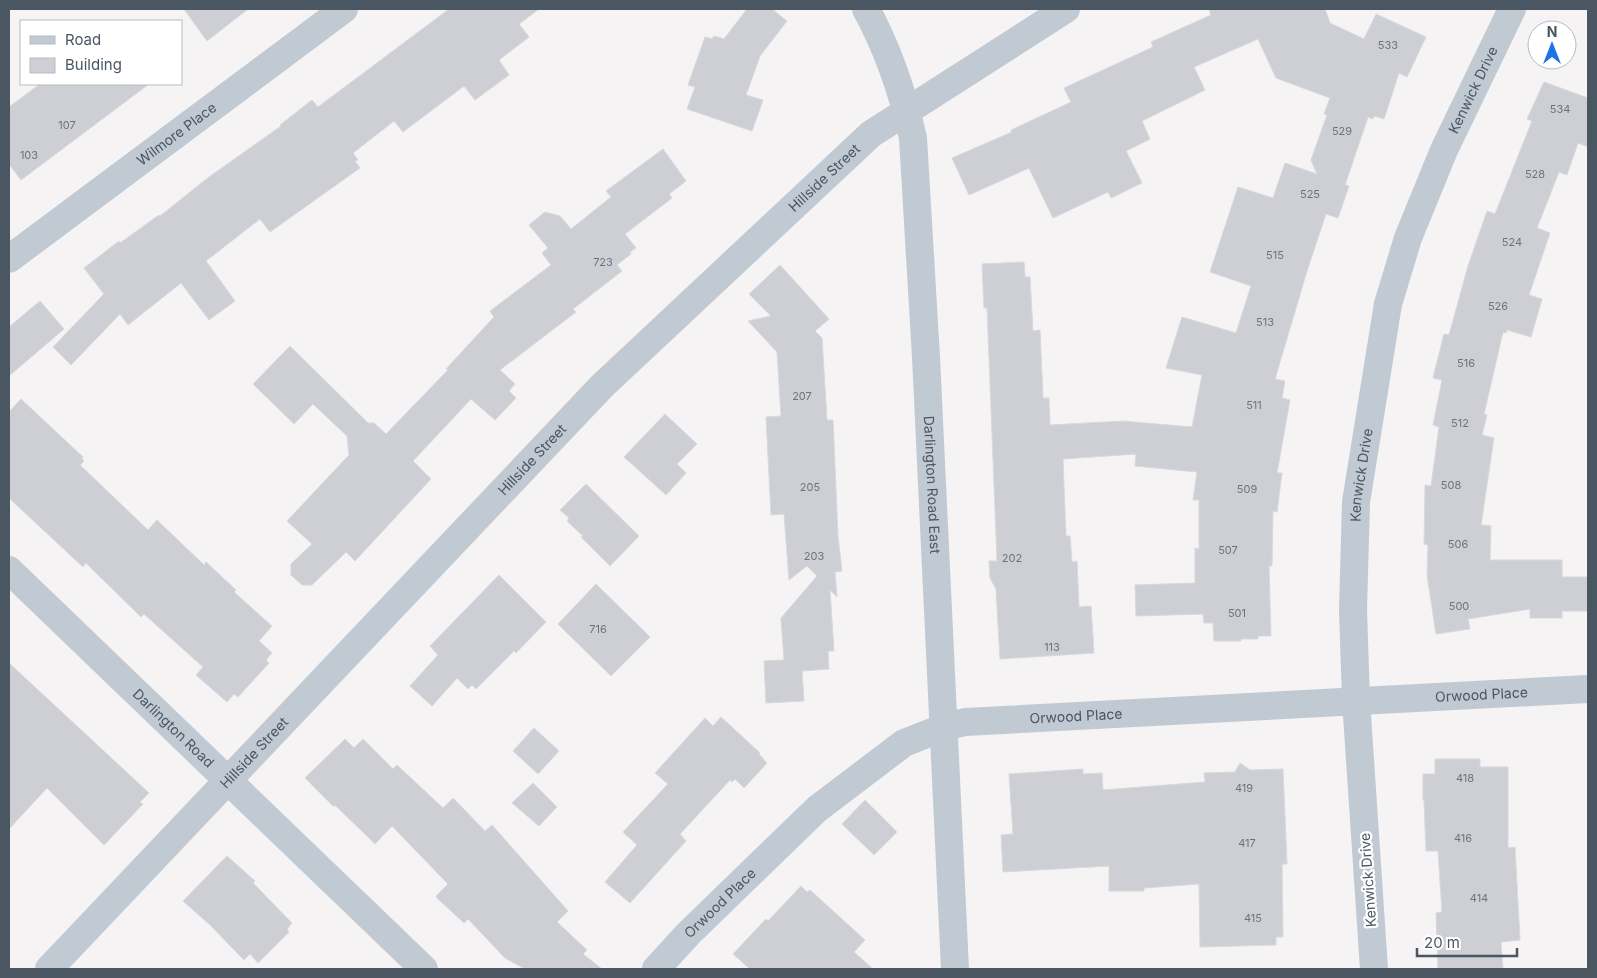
<svg xmlns="http://www.w3.org/2000/svg" width="1597" height="978" font-family="Inter,sans-serif">
<style>
.building{fill:#cdcfd5;stroke:#d7d9de}
.lines{fill:none;stroke-linecap:round;stroke-linejoin:round}
.street{stroke:#c1cad2;stroke-width:28}
.labels{text-anchor:middle;stroke-width:4.5;stroke-linejoin:round;paint-order:stroke}
.number-label{font-size:11px;fill:#6b747e}
.street-label{font-size:14px;fill:#4a5661;stroke:#fff}
</style>
<rect width="100%" height="100%" fill="#f5f3f3"/>
<path class="building" d="M184 9H248L207 41Z
M449 9H539L519 24 529 37 499 60 509 75 475 100 464 86 403 132 394 121 353 153 358 160 355 161 360 168 270 232 260 219 206 261 235 301 209 320 181 283 128 325 120 314 71 365 53 347 104 294 84 268 119 241 120 243 159 215 160 216 209 177 281 126 280 125 312 100 318 107Z
M747 9H772L787 21 760 56 746 95 763 100 752 131 687 109 695 87 688 85 705 37 712 39 714 36 724 39Z
M1209 9H1325L1330 23 1364 39 1376 14 1426 37 1407 77 1399 73 1384 119 1374 116 1373 119 1368 117 1345 185 1349 186 1338 218 1326 214 1307 271 1275 379 1285 381 1282 398 1290 400 1277 473H1282L1277 512 1273 511 1272 566H1269L1271 636H1258V639H1241V641H1214L1213 623H1204L1203 614 1136 616 1135 585 1195 583V548L1199 549V500H1193L1197 472 1135 466 1136 454 1063 459 1066 536H1070L1072 562 1077 561 1079 607 1091 606 1094 653 1000 659 996 589 990 578 989 561H997L987 308H984L982 264 1024 262 1025 277H1030L1033 331 1040 330 1043 398H1049L1050 425 1123 421 1192 427 1202 375 1166 368 1182 317 1236 333 1251 286 1210 272 1238 187 1273 198 1285 163 1317 174 1311 160 1327 115 1324 114 1330 98 1276 78 1258 39 1194 67 1205 90 1142 121 1150 139 1126 151 1142 183 1111 198 1108 192 1053 218 1029 168 969 195 952 158 1012 132 1011 130 1071 102 1064 88 1153 47 1151 42 1211 15Z
M1544 82 1588 98V147L1578 143 1567 175 1559 172 1537 228 1550 233 1529 295 1542 299 1531 337 1507 330 1506 333 1503 332 1484 414 1487 415 1482 435 1494 438 1481 525 1491 526 1490 560H1562V577H1588V611H1562V618H1530V609L1468 619 1470 629 1436 634 1427 575 1428 545 1424 544 1425 485 1431 486 1439 427 1433 425 1442 380 1433 378 1444 334 1449 335 1468 266 1487 211 1495 214 1532 121 1527 119Z
M40 84H149L21 180 9 164V107Z
M663 149 686 181 669 194 672 198 625 234 636 248 630 252 631 254 617 265 622 271 573 309 576 312 500 370 515 384 509 391 516 398 495 420 471 399 413 461 431 479 355 561 346 552 312 585H302L291 575V564L312 544 287 521 349 455 347 436 313 404 294 424 253 384 290 346 368 423H374L386 434 448 370 446 369 494 317 490 311 551 265 542 253 548 248 529 225 545 212 560 216 571 229 611 197 606 191Z
M780 265 829 319 815 331 822 338 827 420H833L838 536 842 571 835 572 837 597 830 590 834 651H828L829 669 802 671 804 701 766 703 764 661 784 660 781 618 817 576 807 566 789 580 784 514 771 515 766 417 781 416 777 352 748 321 771 316 749 294Z
M40 301 64 329 9 376V327Z
M21 399 83 457 82 459 84 461 80 465 148 530 157 520 204 565 206 562 236 590 234 592 272 626 259 641 272 653 266 660 269 663 238 697 234 694 227 702 196 675 203 667 144 614 141 617 86 563 83 567 9 498V412Z
M665 414 697 444 677 464 686 473 666 495 624 457Z
M586 484 639 536 610 566 581 537 583 536 567 521 569 518 560 510Z
M499 575 546 622 516 653 514 651 476 689 472 685 468 689 457 678 432 706 410 686 438 655 430 646Z
M596 584 650 637 611 676 558 624Z
M9 663 149 793 140 802 143 804 104 845 47 788 9 829Z
M721 717 760 753 759 754 767 763 744 788 735 779 732 782 730 780 680 834 686 841 630 903 605 882 637 845 623 832 668 784 655 773 705 718 713 726Z
M534 728 559 751 538 774 513 751Z
M345 739 354 748 363 739 393 769 397 765 443 808 453 798 485 831 492 825 568 911 557 922 587 950 583 954 602 969H525L505 958 468 919 464 923 437 898 436 896 448 884 392 826 375 844 335 805 334 807 305 778Z
M1435 759H1480V767H1508V848L1515 847 1520 940 1501 942 1503 969H1438L1436 913 1442 912 1438 851H1426L1424 800H1423V774H1435Z
M1240 763 1250 770 1283 769 1287 864H1282L1283 937H1276V945L1200 947 1199 884 1144 888V891H1109V866L1003 872 1001 835 1013 834 1009 774 1083 769V774L1102 773 1103 790 1205 782 1204 773 1235 772Z
M533 783 557 807 539 826 512 803Z
M865 800 897 832 874 855 842 824Z
M227 856 255 881 253 883 292 923 287 929 289 932 258 963 250 954 244 960 210 925 183 901Z
M801 886 807 892 810 890 865 940 854 952 873 969H750L733 954 766 919 768 921Z"/>
<g class="lines">
<g class="street">
<path id="s1" d="M866 9C888 49 903 94 913 138L926 357 955 969"/>
<path id="s2" d="M9 259 344 9"/>
<path id="s3" d="M9 570 424 969"/>
<path id="s4" d="M49 969 602 386 871 134 1066 9"/>
<path id="s5" d="M656 969 688 934 817 809 904 743 945 727 965 722 1588 689"/>
<path id="s6" d="M1374 969 1356 700 1353 610 1356 502 1388 304 1408 238 1444 150 1512 9"/>
</g>
</g>
<g class="labels">
<g class="number-label">
<text x="1388" y="49">533</text>
<text x="1560" y="113">534</text>
<text x="67" y="129">107</text>
<text x="1342" y="135">529</text>
<text x="29" y="159">103</text>
<text x="1535" y="178">528</text>
<text x="1310" y="198">525</text>
<text x="1512" y="246">524</text>
<text x="1275" y="259">515</text>
<text x="603" y="266">723</text>
<text x="1498" y="310">526</text>
<text x="1265" y="326">513</text>
<text x="1466" y="367">516</text>
<text x="802" y="400">207</text>
<text x="1254" y="409">511</text>
<text x="1460" y="427">512</text>
<text x="1451" y="489">508</text>
<text x="810" y="491">205</text>
<text x="1247" y="493">509</text>
<text x="1458" y="548">506</text>
<text x="1228" y="554">507</text>
<text x="814" y="560">203</text>
<text x="1012" y="562">202</text>
<text x="1459" y="610">500</text>
<text x="1237" y="617">501</text>
<text x="598" y="633">716</text>
<text x="1052" y="651">113</text>
<text x="1465" y="782">418</text>
<text x="1244" y="792">419</text>
<text x="1463" y="842">416</text>
<text x="1247" y="847">417</text>
<text x="1479" y="902">414</text>
<text x="1253" y="922">415</text>
</g>
<g class="street-label">
<text dy="5" stroke="none"><textPath href="#s6" startOffset="899">Kenwick Drive</textPath></text>
<text dy="5" stroke="none"><textPath href="#s2" startOffset="209">Wilmore Place</textPath></text>
<text dy="5" stroke="none"><textPath href="#s4" startOffset="1108">Hillside Street</textPath></text>
<text dy="5" stroke="none"><textPath href="#s4" startOffset="702">Hillside Street</textPath></text>
<text dy="5" stroke="none"><textPath href="#s6" startOffset="495">Kenwick Drive</textPath></text>
<text dy="5" stroke="none"><textPath href="#s1" startOffset="485">Darlington Road East</textPath></text>
<text dy="5" stroke="none"><textPath href="#s5" startOffset="918">Orwood Place</textPath></text>
<text dy="5" stroke="none"><textPath href="#s5" startOffset="512">Orwood Place</textPath></text>
<text dy="5" stroke="none"><textPath href="#s3" startOffset="228">Darlington Road</textPath></text>
<text dy="5" stroke="none"><textPath href="#s4" startOffset="298">Hillside Street</textPath></text>
<text transform="translate(1368 880) rotate(-94)" y="5">Kenwick Drive</text>
<text dy="5" stroke="none"><textPath href="#s5" startOffset="92">Orwood Place</textPath></text>
</g>
</g>
<rect width="1597" height="978" fill="none" stroke="#4a5661" stroke-width="20"/>
<rect x="20" y="20" width="162" height="65" fill="#ffffff" stroke="#b7bbc0"/>
<rect x="30" y="36" width="25" height="8" fill="#c1cad2" stroke="#b7bbc0"/>
<text x="65" y="45" font-size="15" fill="#4a5661">Road</text>
<rect x="30" y="58" width="25" height="15" fill="#cdcfd5" stroke="#b7bbc0"/>
<text x="65" y="70" font-size="15" fill="#4a5661">Building</text>
<g transform="translate(1552 45)"><circle r="24" fill="#ffffff" stroke="#b7bbc0"/>
<path d="M0-4L9 19L0 12L-9 19Z" fill="#1a73e8"/>
<text y="-8" font-size="14" font-weight="bold" text-anchor="middle" fill="#4a5661">N</text>
</g>
<path d="M1417 948v8h100v-8" fill="none" stroke="#4a5661" stroke-width="2.5"/>
<text x="1424" y="948" font-size="15" fill="#4a5661" stroke="#ffffff" stroke-width="4" paint-order="stroke">20 m</text>
</svg>
